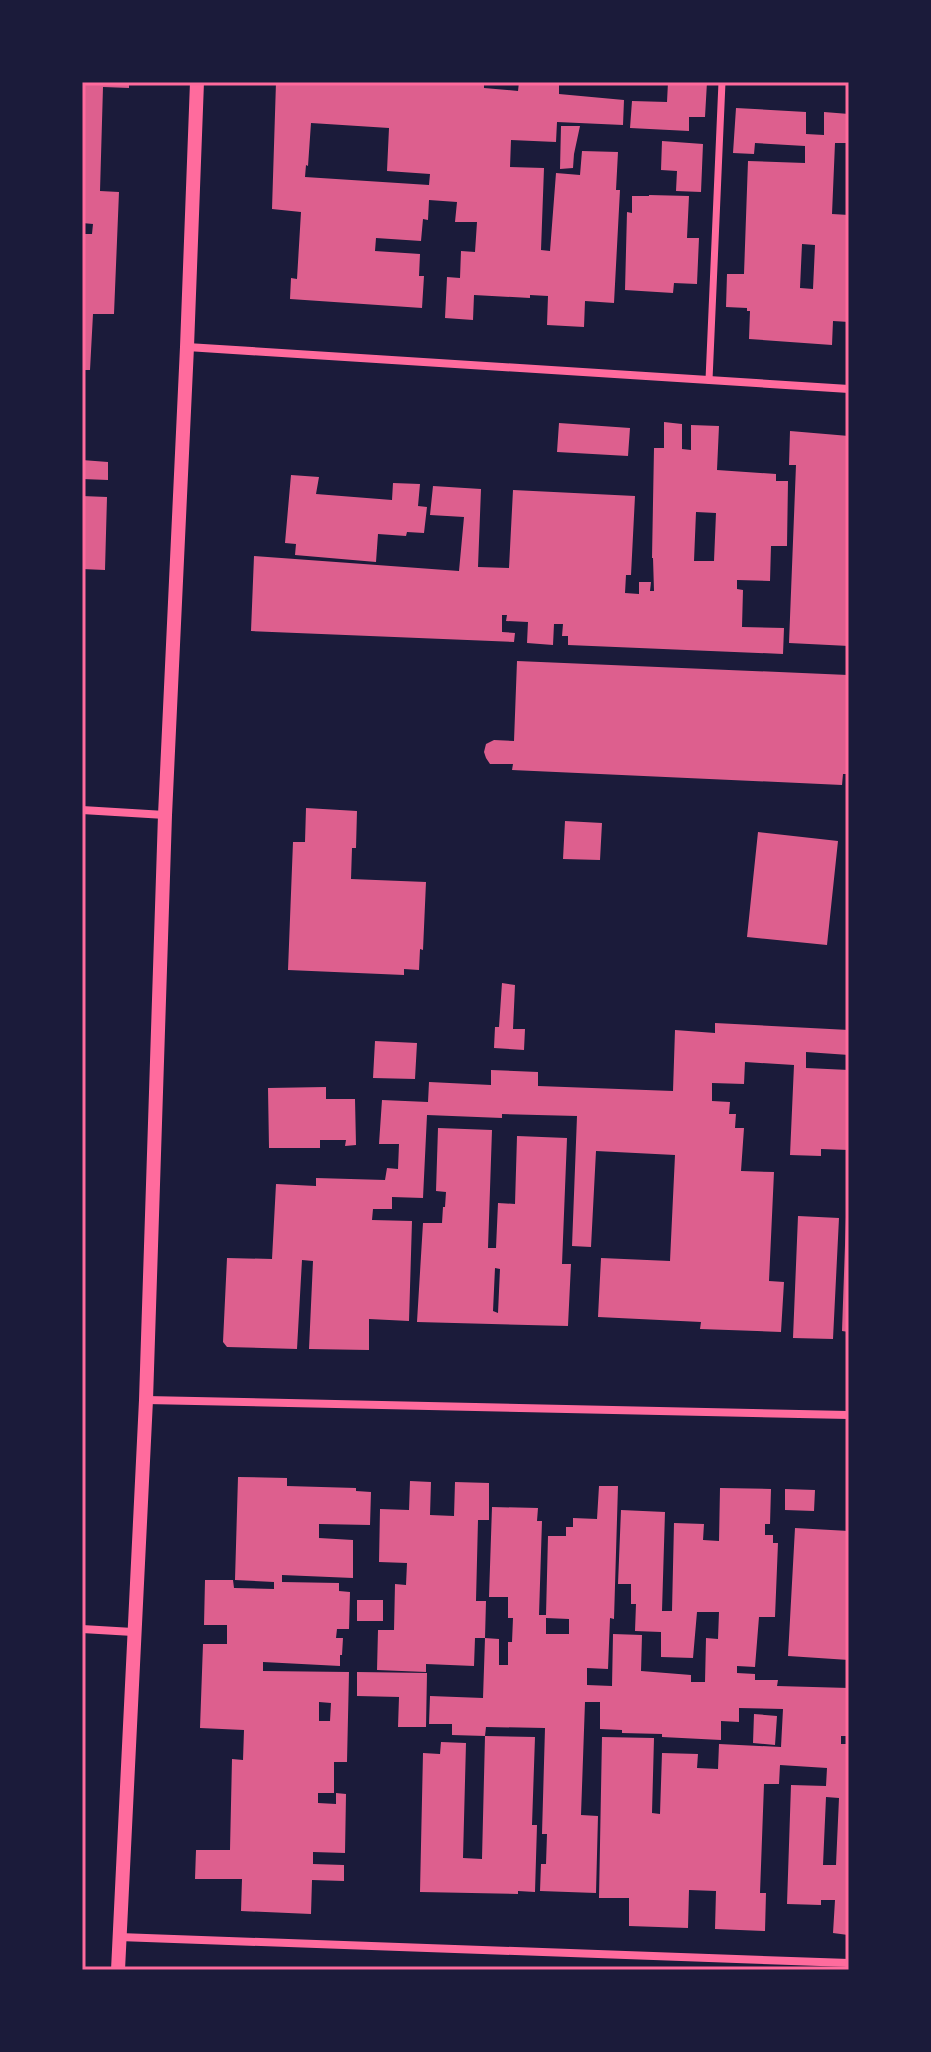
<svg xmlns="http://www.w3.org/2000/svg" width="931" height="2052" font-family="'PT Sans Narrow',sans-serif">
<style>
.building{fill:#dd5f8e;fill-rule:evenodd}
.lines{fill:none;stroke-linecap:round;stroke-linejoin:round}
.pedestrian{stroke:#ff6b9d;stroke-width:7}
.minor{stroke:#ff6b9d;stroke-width:8}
.tertiary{stroke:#ff6b9d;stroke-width:14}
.neatline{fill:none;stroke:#ff6b9d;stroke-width:3}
</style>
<rect width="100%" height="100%" fill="#1b1b3a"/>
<path class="building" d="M82 82H129V88L103 87 100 191 119 192 114 314H93L90 370H82V234H92L93 224 82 223Z
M276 82H484V88L518 91 519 82H559V94L624 100 623 125 557 122 556 142 511 140 510 167 544 168 541 250 550 251 556 173 580 175 582 151 618 152 616 190H620L614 303 585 301 584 327 547 325 548 296 530 295V298L474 295 473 320 445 318 447 277 460 278 461 251 475 252 477 222H455L457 202 429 200 428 220 423 219 421 241 376 238 375 251 420 254 419 276H424L422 308 290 299 291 278 297 279 301 212 272 209ZM311 123 389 128 387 171 430 174 429 185 305 177 306 165 308 166Z
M668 82H707L705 117H689V131L630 128 632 101 667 102Z
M736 108 806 112V134L824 135V112L849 114V143H835L832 214 849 215V322L833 321 832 345 749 339 750 311H747V308L726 307 727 274H744L748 161 805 163V146L755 143 754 154 733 153ZM802 244 815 245 813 289 800 288Z
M561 126H580L574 154 573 168 560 169Z
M662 141 703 144 701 192 676 191 677 171 661 170Z
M649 195 689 196 687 238H699L697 284 674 283 673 293 625 290 627 212 632 213V196H649Z
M664 422 682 424V449L691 450V425L719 426 717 470 776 474V481H788L787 546H771L770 581 737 580V589L743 590 742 627 784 628 783 654 568 645V636H562L563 624H554L553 645 527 643 528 622 506 621 507 615H502V632L515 633 514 642 251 631 254 556 459 571 464 517 430 515 433 486 481 489 478 567 509 568 513 490 635 496 631 575H626L625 593 639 594V582H651L650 591H654L653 558H652L654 448H664ZM696 512 716 513 714 561H694Z
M559 423 630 428 628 456 557 452Z
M790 431 849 436V646L789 643 796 465H789Z
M82 460 108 462V480L82 479Z
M291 475 319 477 316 494 392 500 393 483 420 484 418 506 427 507 424 533 407 532 406 536 378 534 376 562 295 555 296 544 285 543Z
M82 496 107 497 105 570 82 569Z
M517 661 848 675 849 774H843L842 785 512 770 513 764H490L486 758 484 752 486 744 494 740 514 741Z
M306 808 357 811 356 848H352L351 879 426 882 423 950 420 949 419 970 404 969V975L288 970 293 842H305Z
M565 821 602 823 600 860 563 859Z
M758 832 838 841 827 945 747 937Z
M502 983 515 985 513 1029H525L524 1050 494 1048 495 1027H499Z
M715 1023 849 1030V1055L806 1052V1068L849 1070V1150L821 1149V1156L790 1155 794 1065 745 1062 744 1084 712 1083V1101L730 1102 729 1114H736L735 1128H744L741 1171 774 1172 769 1281 784 1282 781 1332 700 1329 701 1322 598 1317 601 1258 670 1261 675 1155 596 1151 591 1247 572 1246 577 1116 502 1114V1118L427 1115 423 1198 392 1197V1209H373L372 1220 412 1221 409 1321 369 1319V1350L309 1349 313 1261 302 1260 297 1349 227 1347 223 1342 227 1258 272 1259 276 1184 316 1186V1178L385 1180 387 1168 398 1169 399 1144H379L382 1100 428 1102 429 1082 491 1085V1070L538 1072V1086L673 1091 675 1030 715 1033Z
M375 1041 417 1043 415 1079 373 1078Z
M326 1087V1099H355L356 1145 345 1146 346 1140H320V1148H269L268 1088Z
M438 1128 492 1130 488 1248H496L498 1203 515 1204 517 1136 567 1138 562 1264H571L568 1326 417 1322 423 1223H442L443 1207H445L446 1192 436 1191ZM495 1268 500 1269 498 1313 493 1311Z
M798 1216 839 1218 833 1339 793 1338Z
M846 1217H849V1332L842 1331Z
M238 1477 287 1478V1486L356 1488V1491L371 1492 370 1525 319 1524V1538L353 1540V1578L282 1575V1582L339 1583V1591L350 1592 349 1629H337L336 1638H343L342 1655H340V1666L263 1662V1671L349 1672 347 1762H334V1793H318V1803L336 1804V1793L346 1794 345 1853 313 1852V1864L344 1865V1881L312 1880 311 1914 241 1911 242 1879H195L196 1850H230L232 1759 243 1760 244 1730 200 1728 203 1644H227V1625H204L205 1580H233L234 1588 274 1589V1582L235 1580ZM319 1702 331 1703 330 1721H319Z
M410 1481 431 1482 430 1515 454 1516 455 1482 489 1483V1520H478L476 1601H486L485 1638H475L474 1666 426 1664V1672L377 1670 378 1630H394L395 1584 406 1585 407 1563 379 1562 380 1509 409 1510Z
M599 1486H618L614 1619 610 1618 608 1669 587 1668V1685L612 1686 613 1634 642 1635 641 1671 691 1675V1682H705L706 1638 718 1639 719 1612H697L693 1658 661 1657V1632L635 1631 636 1604H631V1584H618L621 1510 665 1512 662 1611H672L674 1523 704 1524 703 1540 719 1541 720 1488 771 1489 770 1524H765V1535H773V1543H778L775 1617H759L755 1667 737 1666V1673L755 1674V1680H778L777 1686 849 1688V1736H841V1744H849L848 1935 833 1933 835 1900H821V1905L787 1904 791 1785 826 1786 827 1768 780 1765 779 1784H764L760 1893H766L765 1931 715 1929 716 1891 689 1890 688 1928 629 1926V1898H599L602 1737 654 1738 652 1813 660 1814 662 1753 698 1754 697 1768 718 1769 719 1744 781 1747 783 1709 739 1708V1722L721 1721V1740L662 1737V1734L622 1733V1730L600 1729V1702H585L581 1815 598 1816 596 1893 540 1891 541 1864H546L547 1834H542L545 1728 486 1727 485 1736 452 1735V1724H429L430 1696 483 1698 485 1638 499 1639V1665H508V1642H512L513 1618H508V1597H489L492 1507 538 1508 537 1521H542L539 1615H546L548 1536H566V1527H573V1518L597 1519ZM546 1618 569 1619V1634H546ZM826 1797 839 1798 836 1865H823Z
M785 1489 815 1490 814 1511 785 1510Z
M795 1528 849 1531V1660L788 1656Z
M357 1600H383V1621H357Z
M357 1672 427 1673 426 1727H398L399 1697 357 1696Z
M754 1714 777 1716 775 1745 753 1743Z
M485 1736 535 1737 532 1825H537L535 1892 518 1891V1894L420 1892 423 1753 440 1754 441 1742 466 1743 463 1858 482 1859Z"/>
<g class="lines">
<path class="pedestrian" d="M709 380 722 82"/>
<path class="minor" d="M187 347 849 389
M82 810 165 815
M146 1400 849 1415
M82 1629 133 1632
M119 1937 849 1963"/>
<path class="tertiary" d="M118 1970 146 1400 165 815 187 347 197 82"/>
</g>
<rect width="931" height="2052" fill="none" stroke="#1b1b3a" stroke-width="168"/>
<rect x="84" y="84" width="763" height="1884" class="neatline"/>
</svg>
